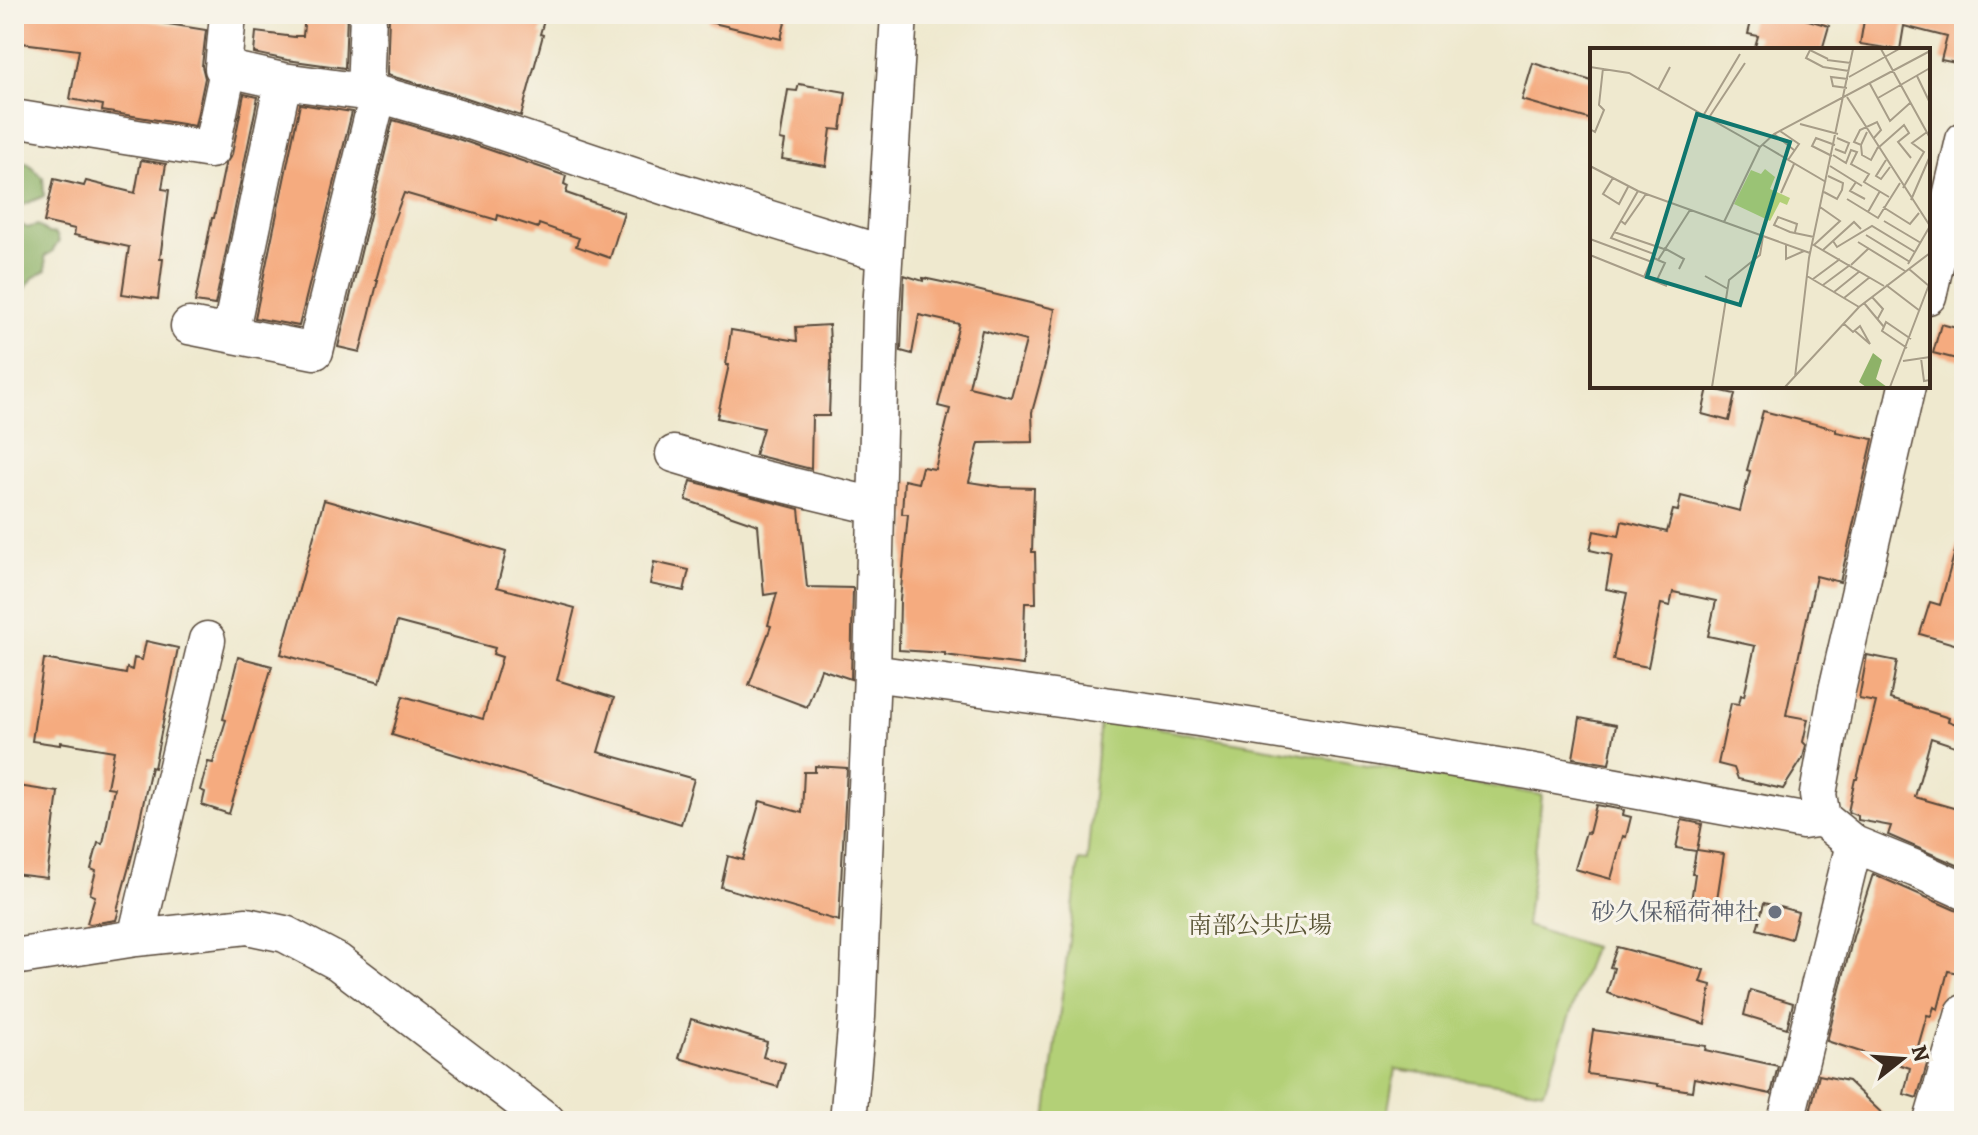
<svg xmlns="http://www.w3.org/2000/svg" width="1978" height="1135" font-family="Alegreya,'Noto Serif JP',serif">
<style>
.green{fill:#b3d077;stroke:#777d4a;stroke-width:2}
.forest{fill:#8eb268;stroke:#646e43;stroke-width:2}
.building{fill:#f5ab7f;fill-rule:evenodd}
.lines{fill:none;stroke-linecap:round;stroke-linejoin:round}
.minor-casing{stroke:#564739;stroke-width:39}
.minor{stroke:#fff;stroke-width:36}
.worship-dot{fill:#6b7280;stroke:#f7f3e8;stroke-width:3}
.labels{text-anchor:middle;stroke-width:6;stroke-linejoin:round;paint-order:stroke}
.worship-label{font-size:24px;fill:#5b616d;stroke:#f7f3e8;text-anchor:end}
.park-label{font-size:24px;fill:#595434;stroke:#f7f3e8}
.inset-road{fill:none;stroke:#a79d88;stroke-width:2}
.view{fill:#0f766e;fill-opacity:0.15;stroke:#0f766e;stroke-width:4}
.inset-edge{fill:none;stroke:#3b2a1e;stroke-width:4}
</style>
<rect width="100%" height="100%" fill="#f7f3e8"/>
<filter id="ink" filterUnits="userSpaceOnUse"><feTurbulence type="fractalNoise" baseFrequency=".0125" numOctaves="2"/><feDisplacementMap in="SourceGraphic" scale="16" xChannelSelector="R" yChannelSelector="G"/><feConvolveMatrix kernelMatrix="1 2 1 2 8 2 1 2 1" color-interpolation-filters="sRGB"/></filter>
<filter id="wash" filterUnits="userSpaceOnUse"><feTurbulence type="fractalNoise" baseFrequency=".006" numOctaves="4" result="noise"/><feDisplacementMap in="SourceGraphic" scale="32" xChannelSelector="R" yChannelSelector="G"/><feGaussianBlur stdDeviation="1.8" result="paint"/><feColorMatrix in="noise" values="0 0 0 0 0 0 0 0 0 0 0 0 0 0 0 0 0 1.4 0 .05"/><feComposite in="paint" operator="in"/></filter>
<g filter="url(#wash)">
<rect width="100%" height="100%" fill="#efe9cf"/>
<path class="green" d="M1100 719 1542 795 1526 926 1593 947 1544 1091 1395 1069 1386 1121H1046L1079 861 1087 862Z"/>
<path class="forest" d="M14 157 29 164 43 178 44 196 18 207 21 215 19 223 27 228 38 225 48 233 56 234 59 241 52 252 45 256 46 270 33 278 25 289H14Z"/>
<g id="blocks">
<path class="building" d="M14 14H106L206 30 202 66 205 78 195 126 102 111 103 105 70 99 79 50 14 42Z
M305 14H347L345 68 287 60 254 53 256 32 295 37V36H303Z
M397 14H546L540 34 543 35 521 116 464 97 387 75 389 16H397Z
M710 14H787L781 39 709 22Z
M1753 14H1788L1829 26 1822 50H1754L1758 36 1748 34Z
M1865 14H1938L1951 17 1952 14H1964V51L1961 64 1941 60 1947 37 1904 26 1900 50 1860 44Z
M1533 63 1592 81V120L1522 100Z
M799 84 846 92 841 130 831 129 826 166 782 159 785 141 780 140 788 90 797 91Z
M244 94 258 97 215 305 195 302 212 218H214L225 165 232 154Z
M300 104 352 112 299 326 255 318Z
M393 120 452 137 566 176 564 184 568 186 566 193 624 213 610 258 576 246 579 238 539 224 538 228 498 215 497 220 404 193 391 227 376 280H378L360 352 338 347Z
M141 160 166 164 162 189 169 190 160 259H163L158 299 122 294 129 247 74 235 75 229 44 222 54 179 84 186 86 181 135 193Z
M904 275 923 281V278L956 285 1055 309 1046 361 1032 412 1033 442 979 443 969 482 1001 487 1034 488 1032 552H1035L1036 603H1025L1023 665 945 655V653L899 650 900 600 908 514H902L904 480 918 483 922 467 935 469 950 409 938 406 959 324 919 315 912 354 901 351ZM982 330 1026 341 1011 397 969 387Z
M1941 324 1964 330V361L1933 353Z
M829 325 831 360 829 416H812L811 469 755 455 763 428 717 418 729 365H726L731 330 797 341 796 327Z
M1708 388 1735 394 1729 421 1702 414Z
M1763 411 1836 429V432L1873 439 1840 582 1816 576 1786 715 1808 719 1803 742 1806 745 1803 758 1783 789 1738 779 1734 768 1718 764 1731 703 1739 704 1741 695 1744 696 1755 646 1708 636 1716 601 1673 592 1670 606 1661 604 1648 667 1613 660 1627 593 1606 589 1612 555 1590 550 1594 531 1619 536 1622 521 1667 532 1673 510 1678 511 1681 496 1740 511 1750 471 1747 470Z
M691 481 799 509 807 587 853 588 851 679 821 669 807 707 749 685 771 626 768 625 777 593 764 595 758 525 686 500Z
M324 500 506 552 497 587 575 608 557 680 614 698 598 752 694 779 681 824 392 735 403 696 483 719 502 657 493 654 495 648 397 622 380 682 281 654Z
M1958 541 1964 542V647L1920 634 1930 602 1940 605Z
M654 562 689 570 684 591 650 584Z
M146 641 178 648 154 768 151 767 133 852 117 910H119L116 920 90 924 87 923 95 896 90 894 96 871 91 869 98 843 103 844 114 788 107 787 114 751 60 742V745L32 741 44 659 126 674 127 668 132 670 134 658 142 660Z
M1867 655 1897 661 1890 699 1949 718 1948 721 1964 727 1958 747 1931 738 1915 797 1964 811V868L1888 835 1891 826 1858 820V816L1848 812 1855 779H1857L1876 702 1859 699Z
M238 657 272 666 229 814 202 805 205 792 200 790 208 762 213 763 226 720 223 719Z
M1580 718 1616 725 1609 764 1573 758Z
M815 766 847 768 839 921 721 887 728 856 743 860 760 801 802 813 804 772H815Z
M18 786 58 792 47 878 14 874V817Z
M1596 805 1624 810 1623 815 1631 817 1626 837 1623 836 1611 879 1575 869 1586 832 1589 833Z
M1682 820 1702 824 1697 850 1724 854 1715 912 1690 908 1695 874H1692L1696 851 1676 848Z
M1873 874 1955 910 1964 912V954L1959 973 1948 971 1938 1009 1934 1007 1931 1016 1927 1015 1915 1057 1928 1061 1917 1098 1904 1094 1910 1068 1827 1041 1853 937Z
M1764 903 1798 912 1791 939 1757 929Z
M1617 947 1704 970 1700 982 1711 985 1705 1024 1607 993 1614 968 1610 967Z
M1750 990 1793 1003 1787 1028 1744 1015Z
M691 1019 767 1042 763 1057 785 1063 778 1087 679 1058Z
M1593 1030 1706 1046 1705 1050 1778 1066 1771 1094 1694 1078 1692 1091 1658 1086V1084L1587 1074Z
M1819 1075 1848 1081 1890 1121H1808Z"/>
</g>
</g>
<g filter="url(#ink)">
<use href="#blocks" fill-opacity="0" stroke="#564739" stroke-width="2"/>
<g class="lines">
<g class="minor-casing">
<path id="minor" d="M228 15 223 68 283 81 378 94 458 117 678 191 884 254
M365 92 368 14
M14 118 211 150 228 70
M1928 296 1964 140
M189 326 315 351 378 94
M230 334 283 81
M1907 386 1837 690 1818 794 1822 818 1854 844 1916 869 1964 891
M674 454 734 472 875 506
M872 673 1198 718 1529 771 1803 821 1822 818
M136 938 207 640
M14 957 136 938 247 926 285 934 338 962 547 1121
M848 1121 857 1017 872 673 881 311 899 14
M1786 1121 1854 844
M1932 1121 1964 1013"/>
</g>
<use href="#minor" class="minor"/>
</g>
</g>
<circle class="worship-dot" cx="1775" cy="912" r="8"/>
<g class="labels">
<g class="worship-label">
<text x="1759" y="920">砂久保稲荷神社</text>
</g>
<g class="park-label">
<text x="1260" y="933">南部公共広場</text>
</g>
</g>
<g transform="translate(1590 48)">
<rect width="340" height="340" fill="#efe9cf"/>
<path d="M175 121 185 129 180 141 200 150 197 157 190 154 180 173 144 156 161 122 171 126Z" fill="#b3d077"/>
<path d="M283 305 292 312 286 331 297 339H276L269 334Z" fill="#8eb268"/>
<path class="inset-road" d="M291 1 340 90M238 11 220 2 216 10 233 19 259 23M237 12 261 15M0 19 39 25 170 99 184 86 340 3M327 28 340 55M259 29 309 1M280 36 300 73 320 55M257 40 243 38 241 29 258 31M68 42 80 19M257 49 340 178M288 50 340 20M113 68 150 6M118 71 155 15M210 76 248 86M0 81 5 84 14 62 9 57 13 20M190 83 209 96 198 112M277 84 271 97 264 94 270 82 287 74 291 82 283 91M184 86 204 102M173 97 236 134M271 97 272 107 281 112 288 99M288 100 314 77 319 85 308 94 321 110M245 101 255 105 259 95 247 90M243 107 256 115 261 102 267 104 261 116 279 126 274 134 299 149M242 108 222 98 226 90 245 97M296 112 286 128 291 131 300 119M0 118 48 143M240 118 272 138M23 130 13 146 29 156 38 139M266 134 260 143 275 151M313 140 334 104 322 95 337 84M234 144 247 151 252 142 253 135 238 128M191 145 204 116M257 151 288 170 310 135M321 152 340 108M293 159 320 176 329 165M278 164 290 143M31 173 35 176 56 146M294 173 331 195M134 174 170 99M24 184 74 201M205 184 207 176 188 169 184 177 200 184 224 189M276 187 320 214M0 191 62 214M243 193 247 199 282 178 325 204M268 194 315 223M196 196V211L214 203M222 196 294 238M224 197 250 173 230 159M74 200 94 211 89 221M233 202 264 174 271 181M0 207 77 238M64 210 68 212 100 162M318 216 340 178M261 217 279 200M319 221 339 238M115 228 138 241M217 228 269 259M54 229 64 206 21 190 48 143 220 205M223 231 250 211M66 234 75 215 68 212M233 237 260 217M296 237 330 263M244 244 270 223M282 249 293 261 287 272M254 250 280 229M274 255 294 279M253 275 263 284 270 278 280 296 265 283M317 300 292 283 296 274 321 291M331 310 334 333 340 332M313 313 340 309M205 329 219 210 263 1M122 339 139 232 170 207 173 188M195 339 269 259 340 205M300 339 340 234"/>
<path class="view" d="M107 66 200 94 150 257 57 229Z"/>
<rect width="340" height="340" class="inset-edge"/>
</g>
<rect width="1978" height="1135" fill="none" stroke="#f7f3e8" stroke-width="48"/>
<g transform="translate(1902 1059) rotate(73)" stroke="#f7f3e8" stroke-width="6" paint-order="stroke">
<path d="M0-6L14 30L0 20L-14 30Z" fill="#3b2a1e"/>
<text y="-12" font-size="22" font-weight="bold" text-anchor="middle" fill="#3b2a1e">N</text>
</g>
</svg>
